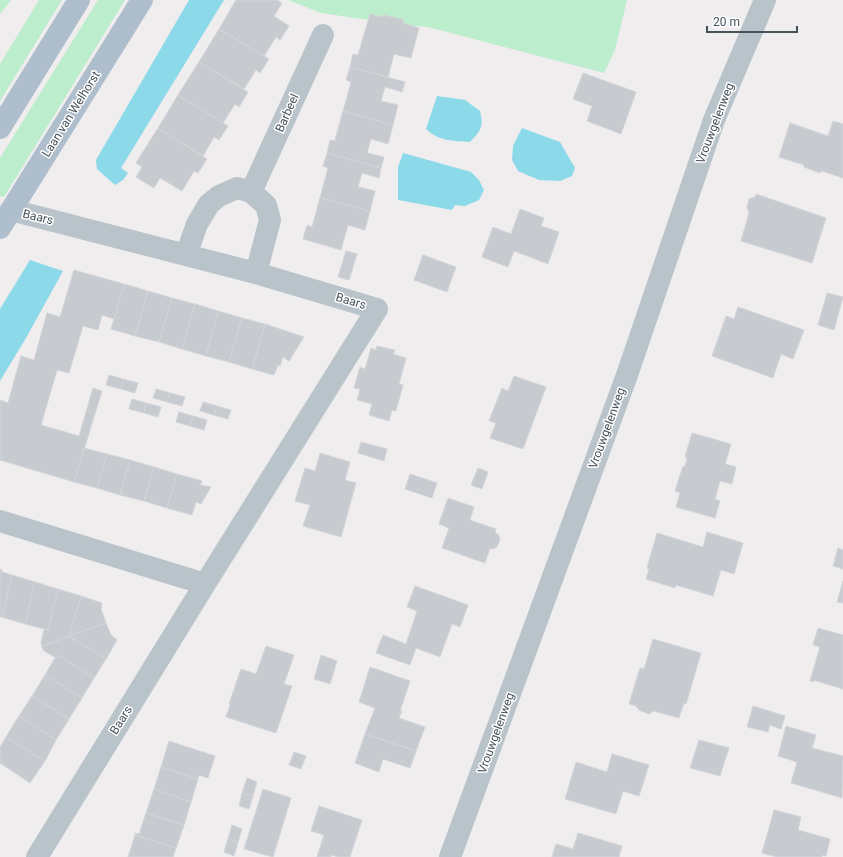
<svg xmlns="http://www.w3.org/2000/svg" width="843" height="857" font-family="Roboto,sans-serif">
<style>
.green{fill:#bcedcd}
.water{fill:#8bd9e9}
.building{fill:#c7cbd0;stroke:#d2d4d9}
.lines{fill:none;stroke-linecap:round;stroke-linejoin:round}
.minor{stroke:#b9c3ca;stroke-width:22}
.major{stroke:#aebecc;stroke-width:22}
.labels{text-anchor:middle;stroke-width:3;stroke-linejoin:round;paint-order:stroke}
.street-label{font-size:12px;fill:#46525a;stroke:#fff}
</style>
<rect width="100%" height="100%" fill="#f0edee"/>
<path class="green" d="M0 0H11L0 14Z
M39 0H62L0 101V64Z
M98 0H125L4 197 0 196V158Z
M288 0H627L615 50 604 73 428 27 396 24 321 13Z"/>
<path class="water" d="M189 0H224L121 168 128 173 123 180 115 185 97 169 96 160Z
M437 96 465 100 480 111C484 126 481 131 470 142 454 141 438 141 426 129Z
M522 128 560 142 575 168 572 176 560 181 539 180 518 171 512 160 513 146Z
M403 153 471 172 479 180 484 190 479 200 465 206 455 205 452 210 398 200V167Z
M30 260 63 271 26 338 0 381V309Z"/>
<path class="building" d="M236 0H277L282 3 274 16 289 26 280 40 276 37 264 56 219 29Z
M370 14 383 17 384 15 404 20 403 23 419 28 411 58 394 54 388 77 350 67 353 54 358 55Z
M219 29 269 59 260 73 256 70 244 89 199 62Z
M199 62 248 92 239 107 235 104 223 123 178 95Z
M350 67 405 82 402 92 385 87 381 101 398 105 393 125 343 111 335 141 351 82 346 80Z
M583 73 636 92 621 134 587 121 592 106 573 99Z
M178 95 228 126 219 140 214 137 203 156 158 128Z
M343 111 393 125 388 144 371 139 367 153 384 157 381 168 327 153 330 140 335 141Z
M833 121 843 124V178L822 171 820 173 804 167V165L779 157 790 123 828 136Z
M158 128 207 159 198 173 194 171 182 191 160 178 154 188 136 177 142 167 136 163Z
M327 153 381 168 379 178 362 173 358 187 375 191 370 211 320 198 328 168 323 166Z
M756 194 826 218 812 263 741 241 749 213 747 207 749 199 755 197Z
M320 198 370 211 365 230 348 225 341 250 303 239 307 225 312 227Z
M520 209 544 218 541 226 559 232 548 264 514 251 508 267 482 257 493 227 511 234Z
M346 251 357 254 349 280 338 277Z
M423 255 456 267 447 292 414 280Z
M74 270 124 284 114 319 102 315 98 330 83 326 69 373 57 370 41 425 79 436 93 388 102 391 74 482 0 460V400L8 403 21 356 34 360 47 313 60 317Z
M124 284 148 291 135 336 111 329Z
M148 291 172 298 159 342 135 336Z
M827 293 843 297 834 330 818 325Z
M172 298 195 304 182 349 159 342Z
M195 304 218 311 206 356 182 349Z
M738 307 804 330 793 359 781 354 773 378 712 356 726 316 734 319Z
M218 311 242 318 229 362 206 356Z
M242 318 265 324 252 369 229 362Z
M265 324 304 337 289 361 283 357 280 366 278 365 274 375 252 369Z
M377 346 395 350 393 354 406 358 399 384 403 385 396 411 392 410 389 421 369 415 372 404 357 400 360 389 354 388 360 367 365 369 371 348 376 350Z
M109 375 123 379 121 389 106 385Z
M514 376 546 387 523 449 490 438 496 423 489 421 502 388 508 391Z
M123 379 138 383 135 393 121 389Z
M156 389 170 393 167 402 153 398Z
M170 393 185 397 182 406 167 402Z
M132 399 146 403 144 413 129 409Z
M203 402 217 406 214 415 200 411Z
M146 403 161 407 158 417 144 413Z
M217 406 231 410 228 419 214 415Z
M179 412 193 416 190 426 176 422Z
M193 416 207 420 204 430 190 426Z
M692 433 731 444 725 464 736 467 732 484 720 481 715 499 720 501 715 518 676 507 680 493 675 491 683 466 685 467 687 457H685Z
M361 442 387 449 384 461 358 453Z
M84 448 107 454 97 488 74 482Z
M320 453 350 462 345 480 356 483 341 537 303 526 310 505 295 501 305 468 315 471Z
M107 454 130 460 120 495 97 488Z
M130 460 154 467 144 501 120 495Z
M154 467 177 474 167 508 144 501Z
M478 468 488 472 482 489 471 485Z
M177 474 202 481 200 485 211 487 201 504 196 502 192 515 167 508Z
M410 474 437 483 432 498 405 489Z
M448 498 474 507 470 520 496 529 495 533 498 534 500 539 497 547 493 549 490 548 485 563 442 548 449 528 439 524Z
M707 532 743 543 734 574 721 570 713 596 676 585 675 588 646 579 649 569 647 568 657 533 703 547Z
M838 548 843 550V569L833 566Z
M0 569 2 570V572L12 575 2 617H0Z
M12 575 35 582 25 624 2 617Z
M843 581V603L837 602Z
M35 582 58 589 48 630 25 624Z
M415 586 468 605 460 627 452 624 440 657 416 648 410 665 376 653 383 635 406 644 417 611 407 607Z
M58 589 81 596 69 636 42 647 41 643 44 629 48 630Z
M81 596 102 603 101 609 106 623 69 636Z
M106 623 111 635 117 640 106 659 69 636Z
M818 628 843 635V689L813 680V682L810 681 820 647 813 645Z
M69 636 106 659 94 678 58 655 56 658 44 651 42 647Z
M653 639 701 653 686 704 684 703 679 718 654 711 649 714 639 710 636 706 629 704 640 668 644 669Z
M266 646 294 655 284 684 292 686 276 733 226 717 230 705 229 704 241 669 256 674Z
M58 655 94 678 82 698 45 675 55 658Z
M321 655 337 661 330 684 314 679Z
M370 667 410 681 400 711H402L399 718 425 727 416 751 365 734 375 708 359 702Z
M45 675 82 698 69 719 32 696Z
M32 696 69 719 56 740 19 716Z
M753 706 785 716 781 729 770 725 768 732 747 727Z
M19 716 56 740 45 761 6 737Z
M786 726 816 735 812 748 843 756 842 798 791 783 797 762 778 756Z
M365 734 416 751 410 768 383 759 379 772 355 763Z
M6 737 45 761 30 783 0 763V747Z
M699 740 729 748 720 776 690 768Z
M169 741 215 756 208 778 199 775 198 779 161 767Z
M294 752 306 756 301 769 289 765Z
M612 754 649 765 639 796 623 791 616 814 565 799 576 762 607 772Z
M161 767 198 779 191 802 154 789Z
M247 778 257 782 253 796 242 793Z
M154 789 191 802 184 825 146 813Z
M263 789 291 798 273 857 244 849Z
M242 793 253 796 249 809 239 806Z
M319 806 362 820 350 857H339L331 855V857H317L324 835 311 831Z
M774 810 801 817 798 830 830 839 826 856 822 855V857H777L762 853Z
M146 813 184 825 176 848 135 835V833L139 834Z
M232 825 242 829 238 842 228 839Z
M578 833 622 846 619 857H552L556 844 573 849Z
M135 835 176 848 173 857H128Z
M228 839 238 842 234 856 224 852Z"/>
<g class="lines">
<path class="minor" d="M251 192 323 35
M11 210 256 273 377 309 205 584 37 857
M186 255 197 224 209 204 219 196 237 188 251 192 266 205 270 220 256 273
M0 521 205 584
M450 857 627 375 714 120 765 0"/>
<path class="major" d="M0 128 79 0
M0 228 142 0"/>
</g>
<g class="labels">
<g class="street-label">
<text transform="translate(287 113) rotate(-66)" y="4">Barbeel</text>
<text transform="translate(71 114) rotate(-58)" y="4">Laan van Welhorst</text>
<text transform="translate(715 123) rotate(-69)" y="4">Vrouwgelenweg</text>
<text transform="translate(38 217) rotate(14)" y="4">Baars</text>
<text transform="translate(351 301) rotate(16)" y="4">Baars</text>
<text transform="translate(607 428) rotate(-70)" y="4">Vrouwgelenweg</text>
<text transform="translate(121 720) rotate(-58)" y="4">Baars</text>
<text transform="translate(496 733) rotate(-70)" y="4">Vrouwgelenweg</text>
</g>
</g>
<path d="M707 26v6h90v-6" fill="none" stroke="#46525a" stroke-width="2"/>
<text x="713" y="26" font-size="12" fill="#46525a" stroke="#ffffff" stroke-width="3" paint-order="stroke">20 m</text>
</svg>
